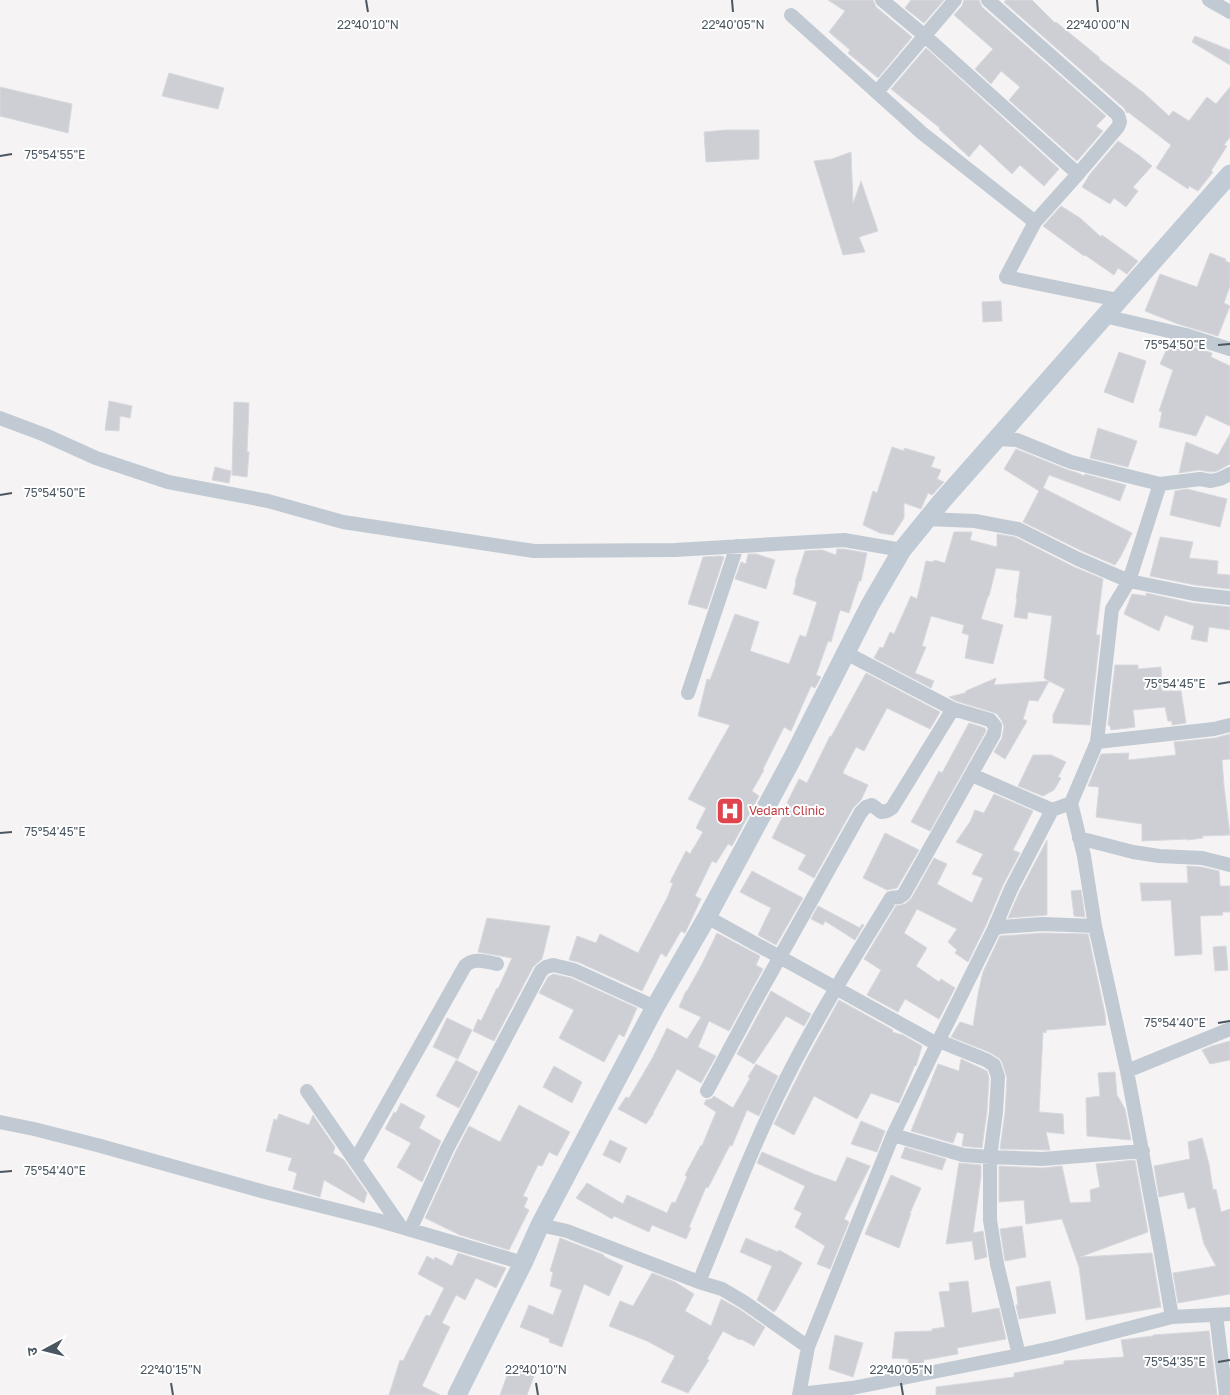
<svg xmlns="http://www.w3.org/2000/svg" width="1230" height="1395" font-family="'Golos Text','Noto Sans Devanagari',sans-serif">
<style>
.building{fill:#cdcfd5;stroke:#d7d9de}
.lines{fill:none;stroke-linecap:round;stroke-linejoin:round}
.street{stroke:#c1cad2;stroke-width:14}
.secondary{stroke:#c1cbd6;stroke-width:19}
.ticks{fill:none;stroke:#4a5661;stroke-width:2}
.labels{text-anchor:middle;stroke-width:4;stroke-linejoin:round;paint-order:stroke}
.health-label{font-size:12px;fill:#be3a42;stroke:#fff;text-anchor:start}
.ticks-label{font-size:12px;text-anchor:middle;fill:#4a5661;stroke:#fff;stroke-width:4;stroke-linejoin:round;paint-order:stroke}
</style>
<rect width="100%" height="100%" fill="#f5f3f3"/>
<path class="building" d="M828 0H873L876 7 912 37 878 78 848 53 850 50 829 32 845 11Z
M911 0H944L924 23 905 8Z
M964 0H979L982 7 1106 116 1096 126 1103 131 1077 161 1009 100 1020 87 1001 71 991 84 975 69 993 49 954 15 962 6Z
M1006 0H1032L1055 23 1056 22 1100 58 1099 59 1144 93 1169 116 1173 111 1189 121 1207 97 1216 104 1230 87V137L1224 145 1227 146 1211 171 1213 172 1198 191 1189 186 1188 189 1156 168 1171 145 1128 112 1127 113 1124 108 1004 2Z
M1195 36 1230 50V65L1192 42Z
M926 48 1059 169 1044 186 1020 165 1012 174 980 144 969 157 939 129 940 128 891 89Z
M169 73 224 88 218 109 162 96Z
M0 87 72 104 68 133 0 116Z
M726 130H759V159L706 162 704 132Z
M1118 141 1140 156 1152 166 1133 187 1138 191 1126 207 1114 198 1110 204 1082 187 1090 174Z
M851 152 853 204 861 181 878 231 859 237 865 252 843 255 814 161 832 159Z
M1061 206 1080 218 1101 237 1102 235 1138 261 1127 274 1118 268 1114 275 1085 255 1084 256 1043 226Z
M1210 253 1226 259 1225 261 1230 263V286L1224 303 1230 306 1218 336 1178 324 1145 311 1160 274 1197 287Z
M1001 301 1002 321 983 322 982 302Z
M1171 340 1212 353 1211 357 1230 366V426L1206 415 1196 436 1159 427 1162 412 1159 411 1173 370 1160 364Z
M1119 352 1146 361 1133 403 1104 392Z
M109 401 132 406 130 418 120 416 119 431 105 430Z
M234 402 249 403 247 452H249L247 477 232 475Z
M1098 428 1137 441 1128 467 1090 458Z
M1230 434V464L1217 471 1211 472 1199 470 1179 473 1186 442 1218 455Z
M892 447 904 451V448L935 457 931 467 941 470 937 479 944 482 932 495 928 493 921 509 904 503V518L893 535 880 533 863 525 873 491 877 493Z
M1016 449 1068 470 1078 473 1084 476 1085 474 1126 485 1120 501 1049 475 1043 488 1132 533 1121 556 1115 565 1082 551 1023 522 1039 491 1004 469Z
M215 467 231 471 229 483 212 480Z
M1187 489 1227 499 1220 527 1170 515 1175 491Z
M954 532H972L970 540 997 547V534L1015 537 1074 567 1103 579 1096 635H1100L1090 725 1053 723V715L1065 689 1049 681 1038 701 1029 700 1023 719 1027 721 1005 759 994 752 1002 738 1004 727 1002 721 997 714 992 712 956 701 949 697 965 693 966 691 996 678 994 685 1049 681 1044 678 1052 616 1028 612 1027 619 1014 617 1017 599H1016L1020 571 996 568 989 596H988L981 619 1003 625 993 664 965 658 969 635 962 633 964 625 931 616 922 646 926 647 915 673 934 681 931 688 874 658 880 647 883 648 890 632 894 634 911 596 917 599 926 561 933 562 934 560 945 563Z
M1160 537 1193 542 1189 558 1218 561 1217 574 1230 575V589L1195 585 1150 576Z
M837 549H844L867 553 861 581H859L849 613 840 610 831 642 828 641 816 675 821 677 815 688 811 686 791 731 784 727 763 769 764 770 752 791 759 796 732 846 728 844 716 863 712 861 695 896 701 899 685 933 681 931 666 957 661 953 642 991 578 962 569 960 577 936 596 943 600 934 638 953 668 896 673 883 670 882 686 851 690 854 703 832 696 828 706 808 688 799 730 725 698 716 707 679 710 680 735 614 759 622 750 651 789 664 800 635 806 637 817 602 793 594 796 583 795 582 805 551 822 550 836 555Z
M748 554H756L775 560 766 589 735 579 741 562 746 564Z
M720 556 724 557 707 609 688 604 703 557Z
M1146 593 1192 603 1230 607V630L1209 627 1207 642 1191 639 1194 626 1165 615 1159 631 1124 614 1132 594 1146 596Z
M1115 665H1138V669L1161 667 1162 691H1181L1186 723 1172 725V721H1168L1165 707 1133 710 1135 727 1111 730 1110 726 1108 725Z
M866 673 940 712 930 729 887 708 864 751 856 747 843 772 844 774 868 785 861 800 853 808 814 878 798 869 806 855 772 838 789 804 787 803 799 779 807 783 830 736 831 737Z
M969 723 985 728 986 731 930 831 911 822 939 771 942 773Z
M1230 734V759L1222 760 1224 786 1230 835 1202 836 1203 838 1187 840V839L1142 841V824L1096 817 1099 787 1088 786 1101 754 1129 753 1128 760 1176 755 1174 742 1215 738Z
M1033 755H1051L1066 762 1058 777 1061 778 1054 790 1043 796 1018 786Z
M994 794 1033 811 1013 850 1020 853 1003 885 986 925 968 962 955 953 957 950 948 942 957 929 917 909 904 933 927 948 916 966 939 982 941 979 955 988 939 1019 905 999 898 1012 867 995 881 970 864 959 896 906 905 904 911 899 934 858 947 864 937 884 972 903 983 878 972 874 983 854 956 842 970 822 975 810 984 813Z
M885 833 919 850 897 888 887 890 863 878Z
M1047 840V915L1008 918 1019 893Z
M1187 866 1201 867 1219 871 1220 886H1230V912H1222L1223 915 1200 916 1202 954 1175 956 1171 900 1142 901 1140 883H1188Z
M752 871 803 898 776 945 758 935 771 908 740 892Z
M1081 890 1085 917 1074 916 1071 891Z
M818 906 860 928 862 924 864 925 855 940 825 921 823 925 811 919Z
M487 918 550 926 542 959 533 967 494 1041 473 1031 478 1019 481 1021 497 988 498 989 512 958 478 952Z
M717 933 760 956 756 965 763 969 729 1031 709 1021 698 1047 716 1056 701 1083 677 1069 653 1113H654L646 1124 618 1109 626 1097 629 1098 653 1057 667 1028 687 1039 701 1017 679 1007 686 991H687L702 964Z
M1043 933 1088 934 1105 1014 1106 1025 1046 1030V1033L1043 1032 1039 1112 1063 1114 1064 1134 1046 1132 1050 1150 1000 1149 1005 1113 1007 1078 1002 1062 999 1058 989 1052 951 1037 960 1022 973 1026 978 994 983 972 1000 936Z
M1226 946 1228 970 1215 971 1213 947Z
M553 974 571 978 637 1008 624 1037 619 1034 604 1062 559 1038 574 1010 539 993 548 977Z
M771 991 811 1014 804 1026 786 1016 754 1064 737 1054Z
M839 1000 893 1030 892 1032 903 1035 922 1046 916 1066 915 1065 899 1103 871 1093 857 1119 814 1096 794 1135 774 1124 806 1060Z
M447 1018 472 1030 458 1059 433 1047Z
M1230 1041V1060L1210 1064 1202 1050 1212 1046Z
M961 1059 987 1071 989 1078 987 1111 982 1148 962 1146 964 1134 957 1132 953 1143 911 1131 938 1064 959 1071Z
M456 1060 478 1072 459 1108 436 1096Z
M756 1064 778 1076 759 1116 747 1110 732 1146 730 1145 708 1188 706 1187 689 1227 691 1228 686 1239 652 1225 649 1232 614 1216 612 1219 576 1198 587 1183 623 1204 627 1195 667 1213 672 1202 675 1203 687 1177 685 1175 701 1145 702 1146 716 1112 704 1104 706 1100 711 1099 714 1096 733 1108 750 1078 748 1077Z
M554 1066 582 1082 572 1103 543 1087Z
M1115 1072 1117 1095 1125 1109 1131 1140 1087 1136 1086 1098 1100 1096 1098 1073Z
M401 1103 425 1116 419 1128 441 1141 422 1182 397 1167 411 1143 385 1129 394 1112 396 1113Z
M519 1105 570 1132 557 1156 549 1152 542 1166 538 1165 523 1196 528 1198 524 1207 529 1210 509 1250 460 1235 425 1218 455 1153 469 1126 500 1142Z
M279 1114 309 1125 313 1115 335 1147 333 1153 344 1160 367 1193 364 1203 324 1180 320 1197 293 1189 297 1173 288 1170 292 1158 266 1151 274 1119 277 1120Z
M861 1121 885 1131 877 1152 851 1144Z
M1202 1138 1209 1164 1213 1190 1216 1189 1221 1212 1230 1209V1294L1178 1303 1173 1273 1216 1266 1204 1244 1195 1207 1188 1209 1184 1192 1159 1197 1154 1166 1190 1159 1188 1142Z
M610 1140 627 1148 620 1163 603 1155Z
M905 1147 946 1159 942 1170 901 1158Z
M762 1152 814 1174 836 1182 847 1157 870 1166 844 1219 849 1222 830 1269 817 1264 825 1246 795 1227 802 1213 794 1209 805 1186 757 1163Z
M1135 1160 1148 1232 1080 1257 1152 1253 1161 1307 1086 1320 1079 1267 1062 1219 1026 1224 1024 1200 999 1202V1166L1042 1168 1062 1166 1070 1203 1091 1202 1090 1190 1100 1187 1096 1164Z
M959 1163 981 1165V1176L973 1233 983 1231 987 1257 975 1260 972 1240V1241L946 1244Z
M891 1175 921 1188 910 1213H911L899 1248 865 1234Z
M1022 1226 1026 1257 1005 1261 1000 1229Z
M560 1238 604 1255 603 1256 623 1266 609 1296 584 1284 562 1347 549 1342 550 1339 520 1327 529 1305 553 1315 562 1290 550 1286 553 1272 550 1271Z
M746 1238 778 1252 779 1250 802 1263 776 1310H775L774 1312 757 1300 772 1266 740 1252Z
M458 1253 506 1268 496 1288 476 1278 465 1300 456 1295 442 1323 450 1327 422 1386 440 1395H389L400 1360 403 1361 426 1315 430 1316 444 1288 418 1274 427 1256 434 1260 435 1257 452 1266Z
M652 1273 675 1282 694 1294 685 1311 711 1326 721 1299 739 1309 765 1327 754 1346 741 1339 740 1340 723 1331 707 1359 709 1360 688 1393 661 1382 675 1356 647 1341 609 1326 620 1301 633 1306Z
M968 1281 972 1313 999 1308 1006 1339 957 1348 958 1354 924 1360 923 1365H909L908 1359 892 1358 895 1332 932 1331V1329L945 1327 939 1292 950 1291 949 1283Z
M1050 1281 1056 1313 1019 1319 1016 1305H1018L1016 1287Z
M1209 1331 1217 1395H936V1387L1014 1377V1373L1064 1364V1361L1124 1357 1121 1340 1153 1336V1335Z
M835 1335 863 1343 853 1377 829 1369Z
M510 1367 535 1373 527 1395H500Z"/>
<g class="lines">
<path class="street" d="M882 0 925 36 1078 174 1035 222 1006 277 1118 300
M988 0 1118 115 1120 122 1118 127 1078 174
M1209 0 1230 12
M791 15 922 133 1035 222
M877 92 955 0
M1104 316 1186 335 1230 349
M0 418 45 435 96 458 168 482 268 501 343 522 534 551 675 550 844 540 902 550
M996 439 1017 440 1071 462 1160 484
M926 519 975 521 1018 529 1078 559 1129 581 1194 594 1230 598
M688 693 737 546
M1097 742 1214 729 1230 725
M972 775 1052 810
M1079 838 1133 852 1159 856 1202 858 1230 865
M707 917 937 1044 893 1135 808 1347 799 1395
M994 929 1000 927 1043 924 1095 926
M939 1041 986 1060 994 1065 998 1077 996 1112 990 1157V1220L997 1264 1019 1355
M937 1044 994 929 1011 889 1052 810 1071 803
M1127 1071 1230 1029
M307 1091 401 1227
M707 1091 753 1005 861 812 866 807 872 805 881 812 887 811 892 808 953 709
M0 1122 34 1129 97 1145 265 1192 377 1220 523 1263
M893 1135 963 1155 990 1157 1042 1159 1143 1151
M355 1161 465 966C474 957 486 962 497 964
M540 1225 567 1231 699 1282 722 1289 744 1302 808 1347
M410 1230 447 1149 541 971 546 967 553 965 574 970 655 1007
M699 1282C727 1214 753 1144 786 1079 817 1017 854 958 891 898L900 897 904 894 994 734 995 726 990 720 953 709 846 653
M1216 1315 1226 1395
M1172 1317 1159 1242 1127 1071 1095 926 1084 856 1071 803 1097 742 1112 609 1129 581 1160 484 1200 479 1211 481 1220 479 1230 474
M800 1394 852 1388 1019 1355 1056 1347 1172 1317 1230 1314"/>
<path class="secondary" d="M457 1395 523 1263 540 1225 655 1007 707 917 792 759 870 605 902 550 941 502 1230 174"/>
</g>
<path class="ticks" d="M366 0 368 12M732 0 733 12M1097 0 1098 12M0 156 12 154M1218 345 1230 344M0 495 12 493M1218 684 1230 682M0 833 12 832M1218 1023 1230 1021M0 1172 12 1171M1218 1362 1230 1360M171 1383 173 1395M536 1383 538 1395M901 1383 903 1395"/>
<defs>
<g id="hospital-square" transform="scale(1.4375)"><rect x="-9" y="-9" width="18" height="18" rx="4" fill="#e0444e" stroke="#fff"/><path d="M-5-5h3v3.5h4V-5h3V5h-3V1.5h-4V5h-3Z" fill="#fff"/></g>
</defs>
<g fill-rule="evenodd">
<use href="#hospital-square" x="730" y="811"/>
</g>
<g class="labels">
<g class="health-label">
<text x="749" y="815">Vedant Clinic</text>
</g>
</g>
<g class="ticks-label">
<text x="368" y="29">22°40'10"N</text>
<text x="733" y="29">22°40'05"N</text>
<text x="1098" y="29">22°40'00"N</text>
<text x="55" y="159">75°54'55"E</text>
<text x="1175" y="349">75°54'50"E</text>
<text x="55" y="497">75°54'50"E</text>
<text x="1175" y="688">75°54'45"E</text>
<text x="55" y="836">75°54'45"E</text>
<text x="1175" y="1027">75°54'40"E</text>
<text x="55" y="1175">75°54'40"E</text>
<text x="1175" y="1366">75°54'35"E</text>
<text x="171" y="1374">22°40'15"N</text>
<text x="536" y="1374">22°40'10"N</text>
<text x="901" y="1374">22°40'05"N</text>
</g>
<g transform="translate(45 1350) rotate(263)" stroke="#ffffff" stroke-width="4" paint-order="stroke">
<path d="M0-4L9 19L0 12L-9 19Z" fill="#4a5661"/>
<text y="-8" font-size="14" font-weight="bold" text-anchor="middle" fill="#4a5661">उ</text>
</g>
</svg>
